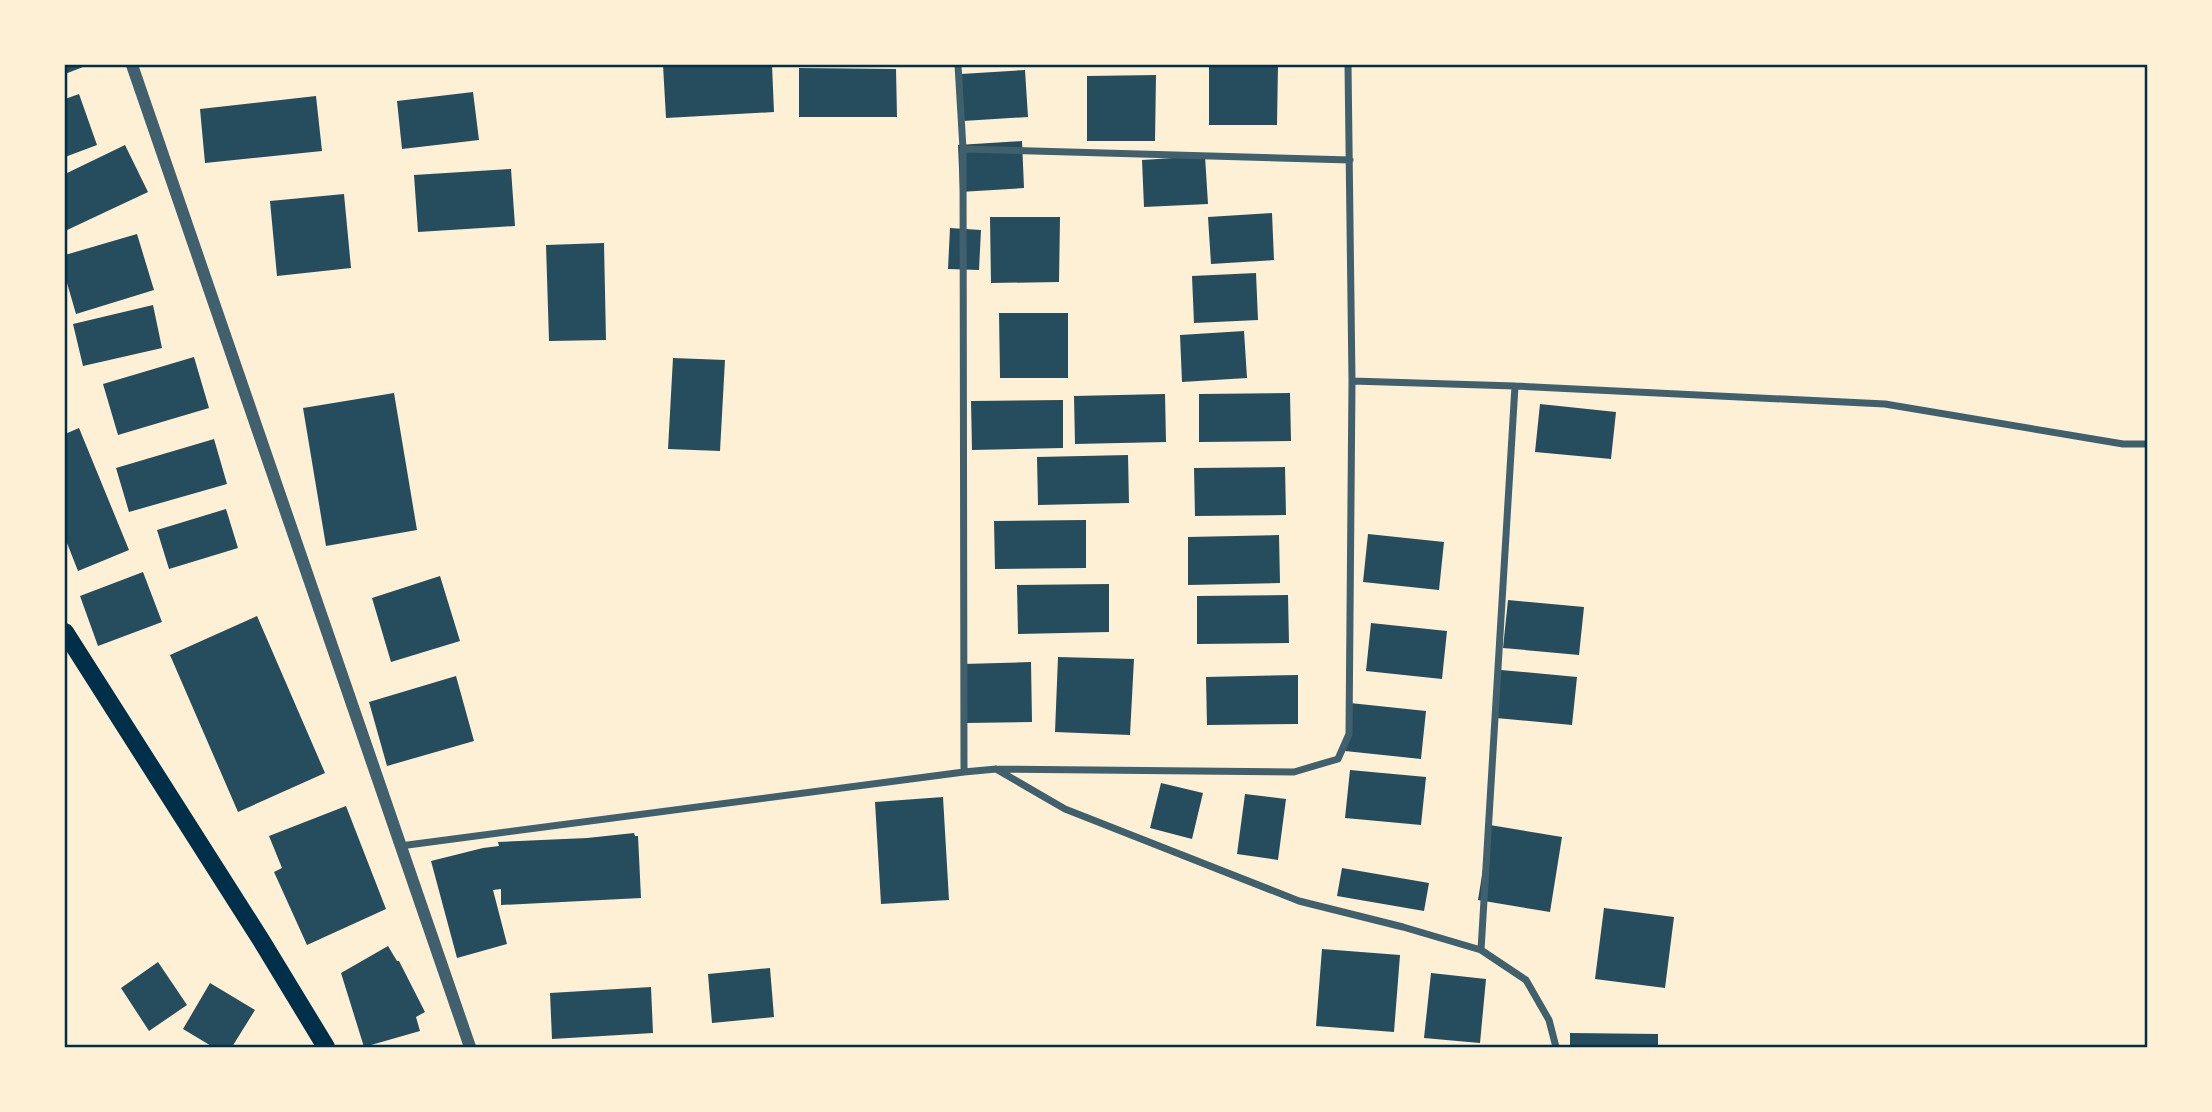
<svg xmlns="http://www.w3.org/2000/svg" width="2212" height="1112" font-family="Commissioner,sans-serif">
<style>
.building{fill:#264d5e}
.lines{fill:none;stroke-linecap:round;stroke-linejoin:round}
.minor{stroke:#3f606c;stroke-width:7}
.tertiary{stroke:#3f606c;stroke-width:12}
.primary{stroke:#003049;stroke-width:18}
.neatline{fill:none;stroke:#003049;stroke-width:2.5}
</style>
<rect width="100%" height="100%" fill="#fdf0d5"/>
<path class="building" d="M65 65H83V67L65 74Z
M663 65H772L774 112 666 118Z
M1209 65H1278L1277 125H1209Z
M799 68 896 69 897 117H799Z
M1025 70 1028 117 963 121 961 74Z
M1156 75 1155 141H1087V76Z
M473 92 479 140 402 149 397 101Z
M79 94 97 145 65 157V99Z
M316 96 322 151 205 163 200 109Z
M1022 141 1024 188 960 192 958 145Z
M125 145 148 192 65 231V174Z
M1205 156 1208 204 1144 207 1142 160Z
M511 169 515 226 418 232 414 175Z
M344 194 351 268 277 276 270 201Z
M1272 213 1274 260 1211 264 1208 217Z
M990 217H1060L1059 282 991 283Z
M950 228 981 230 979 270 948 269Z
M137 234 154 290 76 314 65 276V255Z
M604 243 606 340 549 341 546 245Z
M1256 273 1258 320 1194 323 1192 276Z
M153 305 162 348 83 366 73 324Z
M999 313H1068V378H1000Z
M1244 331 1247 378 1182 382 1180 335Z
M194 357 209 408 118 435 103 384Z
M673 358 725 360 720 451 668 449Z
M394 393 417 530 326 546 303 408Z
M1290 393 1291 441 1199 442V394Z
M1165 394 1166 442 1075 444 1074 396Z
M1063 400V448L972 450 971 401Z
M1540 404 1616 412 1611 459 1535 452Z
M79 428 129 550 78 571 65 538V434Z
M214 439 227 484 129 512 116 468Z
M1128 455 1129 503 1038 505 1037 457Z
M1285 467 1286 515 1195 516 1194 468Z
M226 509 238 548 169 569 157 530Z
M1086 520V568L995 569 994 521Z
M1368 534 1444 542 1439 590 1363 582Z
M1279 535 1280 583 1188 585V537Z
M143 572 162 622 98 646 80 596Z
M440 576 460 641 391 662 372 598Z
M1109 584V632L1018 634 1017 585Z
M1288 595 1289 643 1197 644V596Z
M1508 600 1584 607 1579 655 1503 648Z
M257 616 325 773 238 812 170 655Z
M1371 623 1447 631 1442 679 1366 671Z
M1058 657 1134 659 1130 735 1055 732Z
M1031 662 1032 722 965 723 963 664Z
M1501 670 1577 677 1572 725 1496 718Z
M1298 675V724L1207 725 1206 677Z
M456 676 474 741 387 766 369 702Z
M1350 703 1426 711 1421 759 1345 751Z
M1350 770 1426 777 1421 825 1345 818Z
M1161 783 1203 793 1192 839 1150 828Z
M1245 794 1286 799 1278 860 1237 854Z
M943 797 949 900 881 904 875 802Z
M346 806 386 909 307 945 274 872 282 868 269 836Z
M1490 825 1562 837 1550 912 1478 900Z
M634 833 635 836H638L641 898 501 905V889L493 890 507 944 457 958 431 861 483 848 499 846 498 842 587 838Z
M1342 868 1429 883 1424 911 1337 896Z
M1604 908 1674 917 1665 988 1595 979Z
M388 946 397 961H399L425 1012 416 1017 420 1031 364 1047 341 973Z
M1322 949 1400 955 1394 1032 1316 1026Z
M158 962 187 1005 149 1031 121 988Z
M770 968 774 1017 712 1023 708 974Z
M1431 973 1486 979 1480 1043 1424 1038Z
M210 983 255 1010 232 1047H213L183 1029Z
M651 987 653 1033 552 1039 550 993Z
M1570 1033 1658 1034V1047H1570Z"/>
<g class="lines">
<path class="minor" d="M958 65 963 149 964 772
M963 149 1350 160
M1352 381 1515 386 1885 404 2123 444H2147
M996 769 1065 809 1299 901 1403 927 1481 950 1526 980 1549 1020 1556 1047
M400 846 964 772 996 769 1294 772 1338 759 1349 734 1352 381 1348 65
M1481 950 1515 386"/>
<path class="tertiary" d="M132 65 470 1047"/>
<path class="primary" d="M65 632 261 940 326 1047"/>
</g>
<rect width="2212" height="1112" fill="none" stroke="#fdf0d5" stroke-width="133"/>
<rect x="66" y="66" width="2080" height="980" class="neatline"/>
</svg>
